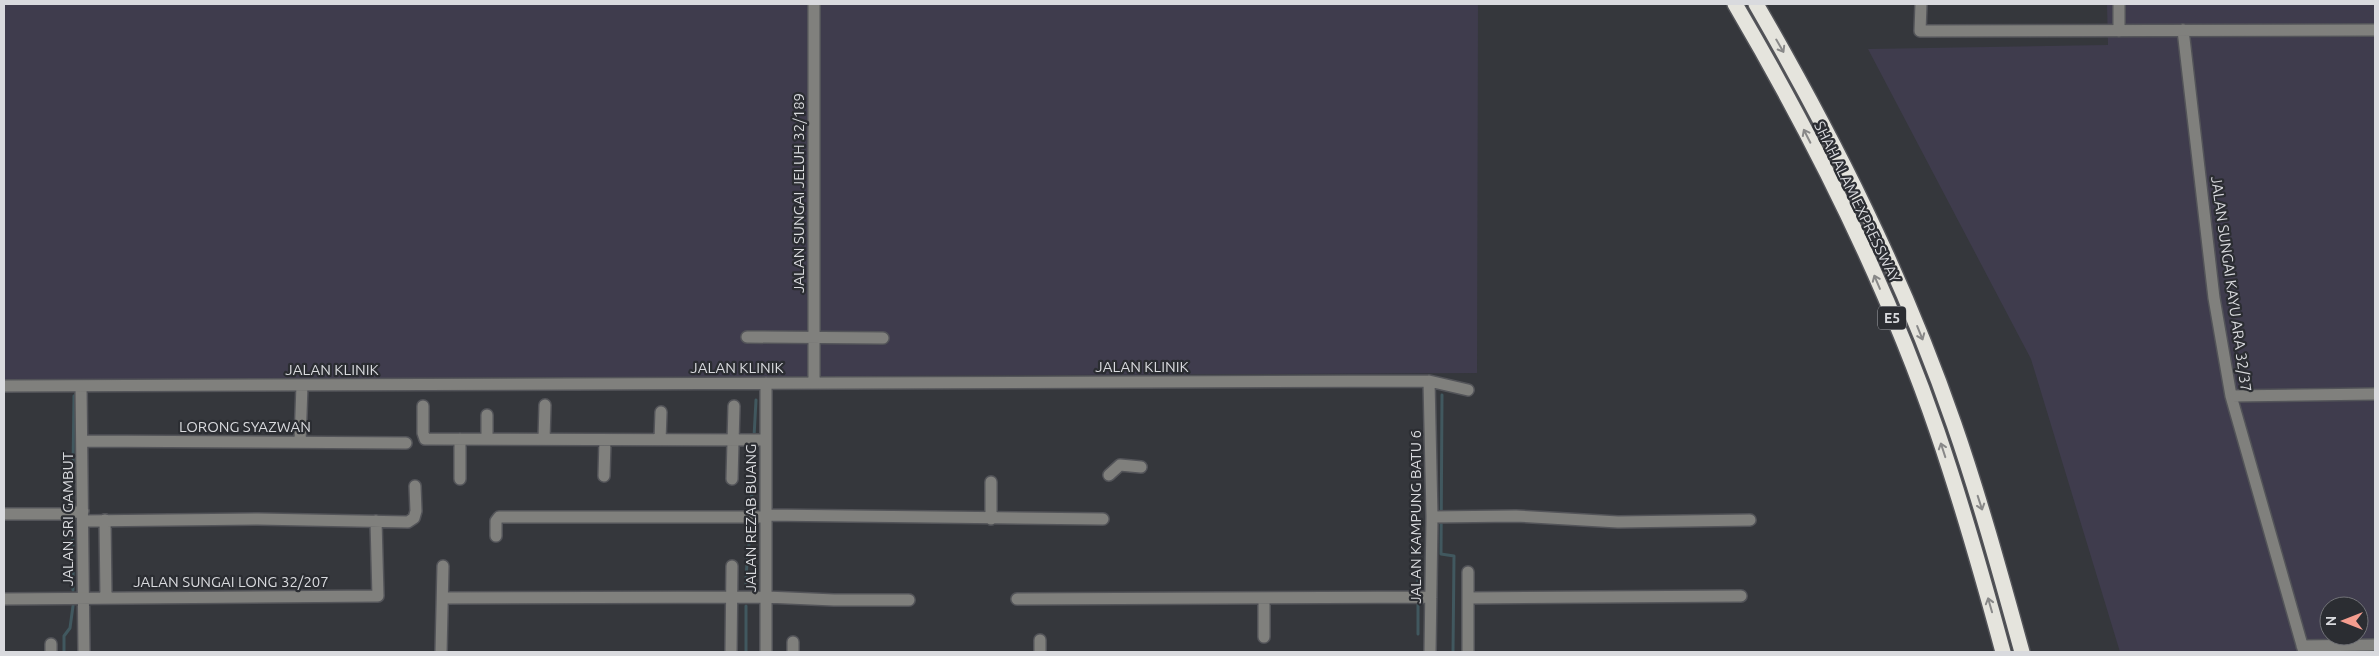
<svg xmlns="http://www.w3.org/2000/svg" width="2379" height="656" font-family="Ubuntu,sans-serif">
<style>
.industrial{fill:#3f3c4d;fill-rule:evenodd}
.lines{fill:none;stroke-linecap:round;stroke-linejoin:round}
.stream{stroke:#41585f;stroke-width:3}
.minor-casing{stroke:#535459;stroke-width:14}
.highway-casing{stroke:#535459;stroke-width:18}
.minor{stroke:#80807d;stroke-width:11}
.highway{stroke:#e5e4dd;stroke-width:15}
.oneway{stroke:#888}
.labels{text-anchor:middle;stroke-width:4.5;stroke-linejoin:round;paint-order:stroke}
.shield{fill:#2b2d32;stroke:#a5a6aa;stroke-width:1}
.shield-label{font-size:14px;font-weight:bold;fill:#d9dade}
.street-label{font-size:15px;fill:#d9dade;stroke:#2b2d32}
</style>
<rect width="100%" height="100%" fill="#35373c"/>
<path class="industrial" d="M4 4H1478L1477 373 4 380Z
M2107 4H2375V652H2120L2031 359 1868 49 2108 45ZM2329 606H2359V636H2329Z"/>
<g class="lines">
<path class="stream" d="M1442 395 1441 554 1454 556 1453 652
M754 437 756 400
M73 468 74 396
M70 509 72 481
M751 514 754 443
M71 519 73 545
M73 559V590
M1418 566V634
M746 584C746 562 750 542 751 520
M746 606V652
M64 652V636L70 628 73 606"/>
<g class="minor-casing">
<path id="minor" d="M814 4V383
M1921 4 1920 31 2375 30
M2119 4V31
M2183 30 2214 298 2231 396 2304 652
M747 337 883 338
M1429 381 1432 517 1430 652
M766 383V652
M4 386 1429 381 1468 390
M81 386 84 652
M2231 396 2375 394
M423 406V433L425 439 766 440
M487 415V439
M460 439V479
M544 439 545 405
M660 440 661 412
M83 441 406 443
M300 442 302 385
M1109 475 1120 465 1141 467
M604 476 605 440
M732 479 734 406
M991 482V519
M4 514H63L83 511
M766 515 1103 519
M1432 517 1516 516 1618 522 1750 520
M105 520 106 598
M83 521 258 519 408 522 414 518 416 511 415 486
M496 536V521L499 517H766
M443 598 766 597 834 600H909
M1468 598 1741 596
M4 599 378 596 376 521
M1017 599 1431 597
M1264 637V598
M1040 640V652
M51 644V652
M2302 646 2375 645
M441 652 443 566
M731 652 732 566
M793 652V642
M1468 652V572"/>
</g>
<g class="highway-casing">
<path id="highway" d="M1735 4C1814 139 1886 282 1937 431 1962 504 1983 578 2003 652
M1756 4C1834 139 1903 276 1954 424 1980 499 2001 576 2022 652"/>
</g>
<use href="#minor" class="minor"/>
<use href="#highway" class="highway"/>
</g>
<defs><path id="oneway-shaft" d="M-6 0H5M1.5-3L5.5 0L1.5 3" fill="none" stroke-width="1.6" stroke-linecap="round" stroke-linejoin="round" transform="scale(1.25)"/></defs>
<g class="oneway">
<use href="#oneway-shaft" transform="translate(1780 46) rotate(60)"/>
<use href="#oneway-shaft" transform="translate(1807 136) rotate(-117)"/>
<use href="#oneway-shaft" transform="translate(1877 282) rotate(-113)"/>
<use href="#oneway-shaft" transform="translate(1920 333) rotate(68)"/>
<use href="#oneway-shaft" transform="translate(1943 450) rotate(-108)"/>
<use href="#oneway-shaft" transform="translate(1980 503) rotate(72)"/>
<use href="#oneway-shaft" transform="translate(1990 605) rotate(-106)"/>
</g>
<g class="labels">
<rect class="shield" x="1878" y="306.5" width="28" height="23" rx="4"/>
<g class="shield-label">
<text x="1892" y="323">E5</text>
</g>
<g class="street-label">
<text transform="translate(799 193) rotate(-90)" y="5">JALAN SUNGAI JELUH 32/189</text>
<text transform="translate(1857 202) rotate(64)" y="5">SHAH ALAM EXPRESSWAY</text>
<text transform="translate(2231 284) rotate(82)" y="5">JALAN SUNGAI KAYU ARA 32/37</text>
<text x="1142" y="372">JALAN KLINIK</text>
<text x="737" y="373">JALAN KLINIK</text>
<text x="332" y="375">JALAN KLINIK</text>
<text x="245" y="432">LORONG SYAZWAN</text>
<text transform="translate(1416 517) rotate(-90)" y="5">JALAN KAMPUNG BATU 6</text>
<text transform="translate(751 518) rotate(-90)" y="5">JALAN REZAB BUANG</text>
<text transform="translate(68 519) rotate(-90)" y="5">JALAN SRI GAMBUT</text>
<text x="231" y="587">JALAN SUNGAI LONG 32/207</text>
</g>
</g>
<rect width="2379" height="656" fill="none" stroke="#d9dade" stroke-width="10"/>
<g transform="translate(2344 621) rotate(270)"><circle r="24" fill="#2b2d32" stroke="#717277"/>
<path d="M0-4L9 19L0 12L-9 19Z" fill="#f59d8f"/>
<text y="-8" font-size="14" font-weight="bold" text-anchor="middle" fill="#d9dade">N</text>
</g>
</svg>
